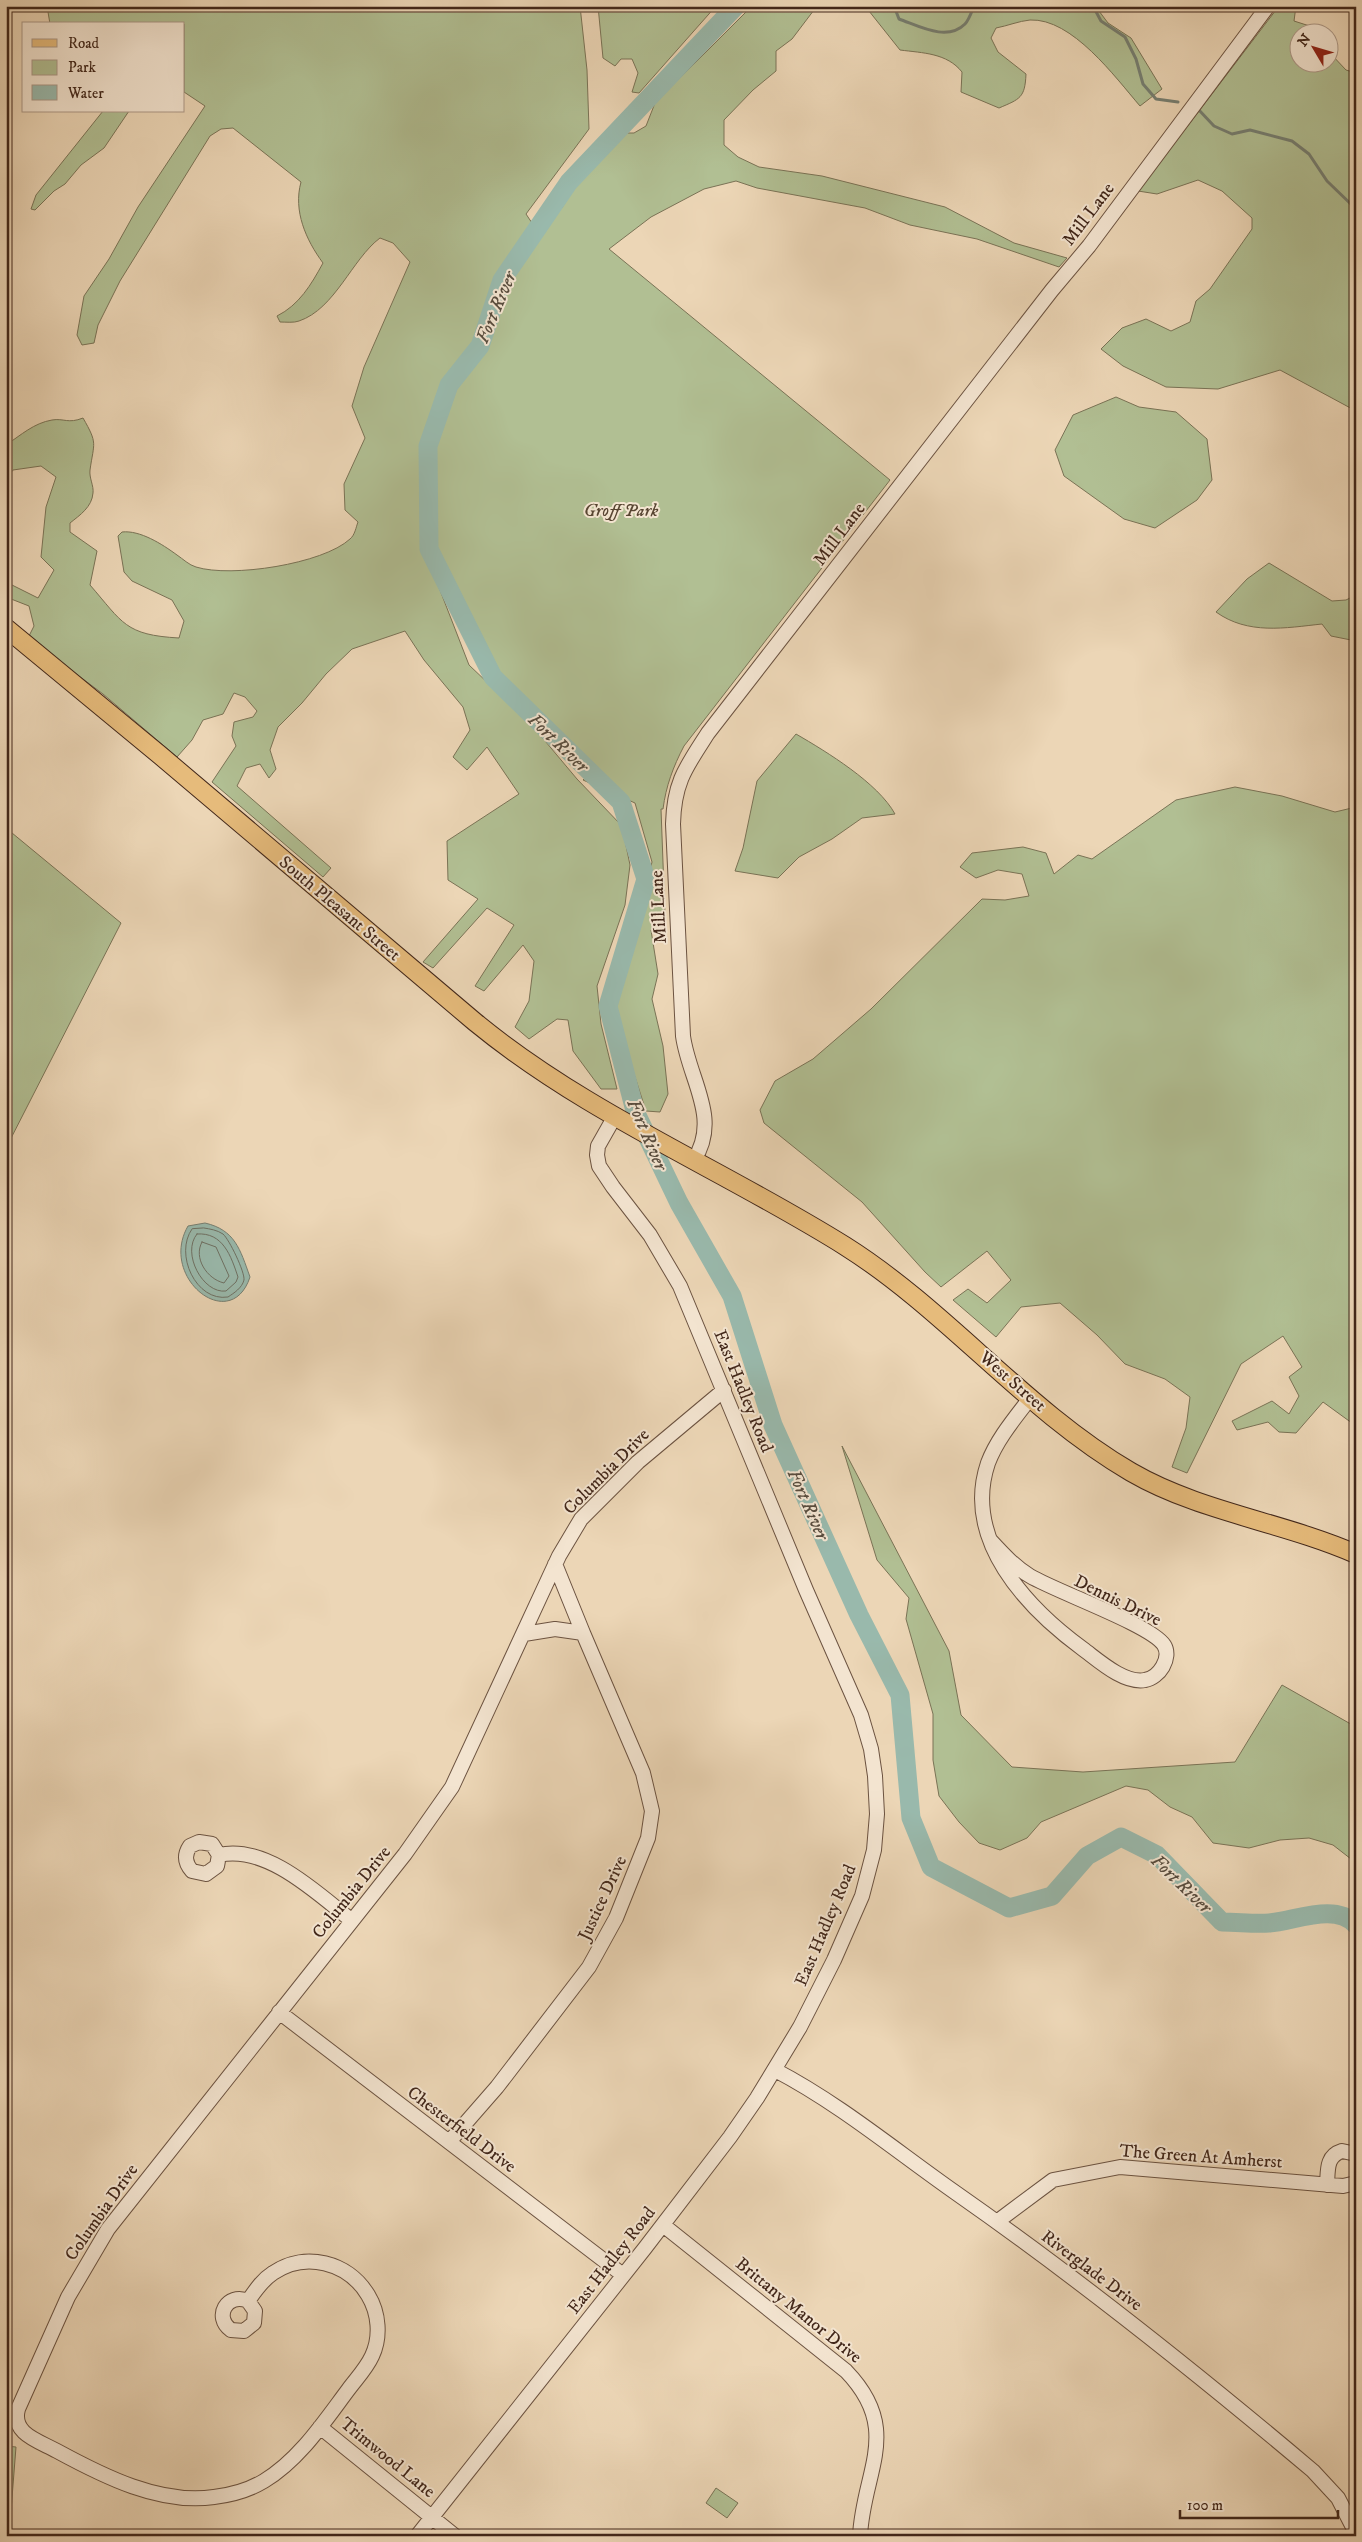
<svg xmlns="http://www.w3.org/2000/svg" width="1362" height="2542" font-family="'IM FELL DW Pica',serif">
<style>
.green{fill:#b1bf93;stroke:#7a7356}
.water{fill:#99b9ac;stroke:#767f72}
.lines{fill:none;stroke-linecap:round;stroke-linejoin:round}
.shore{stroke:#6e7063;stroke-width:1}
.stream{stroke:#767f72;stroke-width:3}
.river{stroke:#99b9ac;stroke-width:19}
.minor-casing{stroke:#6c5341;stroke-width:16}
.major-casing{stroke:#42271a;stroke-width:20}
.minor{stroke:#f3e4d0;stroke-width:14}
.major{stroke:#e6bb7b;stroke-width:18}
.labels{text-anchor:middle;stroke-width:4;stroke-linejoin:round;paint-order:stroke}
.street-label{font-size:18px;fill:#42271a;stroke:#f3e4d0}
.park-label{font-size:18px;font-style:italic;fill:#584532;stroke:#f3e4d0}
.water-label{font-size:19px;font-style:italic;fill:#584c3e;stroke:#f3e4d0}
</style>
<rect width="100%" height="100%" fill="#ecd6b6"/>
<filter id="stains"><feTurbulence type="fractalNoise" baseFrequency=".004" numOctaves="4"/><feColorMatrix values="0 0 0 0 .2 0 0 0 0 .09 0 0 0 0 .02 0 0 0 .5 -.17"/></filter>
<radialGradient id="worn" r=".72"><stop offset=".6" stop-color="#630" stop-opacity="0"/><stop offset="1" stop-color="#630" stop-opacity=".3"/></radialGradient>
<path class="green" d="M47 6H580L587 70 589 129 526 214 534 226 553 203 561 209 583 175 624 133H634L646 126 655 103 752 6H817L792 39 776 51V71L753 90 724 120V145L738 157 759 167 822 176 945 207 1014 243 1067 258 1059 267 977 239 910 225 865 208 757 188 736 181 704 189 651 217 609 249 890 480 684 746C673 767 666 786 663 809H661L665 916 651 930 658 974 652 999 663 1046 668 1094 660 1112 646 1111 612 1006 634 934 652 862 635 803 583 780 589 774 492 678 479 663 435 572 430 552 426 554 469 665 530 723 577 779 622 826 630 865 625 905 597 986 601 1024 617 1089H601L573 1051 568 1020 557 1019 529 1039 515 1027 529 1001 534 961 523 945 484 991 475 986 514 925 487 908 433 968 423 962 478 899 448 880 447 841 519 794 487 747 467 770 453 757 470 730 463 707 424 660 405 631 352 649 326 674 302 703 278 727 270 750 276 769 269 778 260 764 246 768 237 786 331 868 323 877 212 782 236 746 232 736 234 722 253 717 257 711 245 697 234 693 223 714 203 720 192 740 177 757 103 694 28 638 34 626 29 606 6 597V593L12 585 38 598 54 570 41 557 46 507 56 477 41 466 13 470 6 479V445C21 435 34 423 52 420 64 418 68 424 83 418 98 444 94 442 90 470 89 478 94 486 93 493 92 507 80 515 70 523V532L97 551 90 585C123 623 125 635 179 638L184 621 172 600 132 581 124 572 118 536 122 532C140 530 162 544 177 555 183 559 189 565 196 567 231 578 323 564 350 539 355 535 356 527 358 522L345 510 344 484 365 438 352 406 364 367 410 262 393 243 380 238C352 259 335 309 299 321 294 323 286 322 280 322L277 316C299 305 311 285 323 263 306 240 293 211 301 182L233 128 221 129 210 136 120 281 98 325 94 343 82 345 77 335 84 296 109 259 138 207 205 106 184 92V24H50Z
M598 6H716L639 93 632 92 638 73 632 59H621L615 66 603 58Z
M865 6H1100L1099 11 1108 23 1131 38 1162 89 1140 106C1115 77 1072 18 1030 20 1019 21 1007 26 996 28L991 38 998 52 1026 74C1025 98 1020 99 999 108L961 92 962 72C947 53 923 53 900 50Z
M1279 6H1296L1294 21 1319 29 1320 32H1300V62H1330V53L1346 70 1356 73V411L1280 370 1218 389 1166 387 1123 366 1101 349 1122 328 1146 319 1171 331 1190 322 1196 301 1210 289 1252 229V218L1222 191 1198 180 1157 194 1138 191Z
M103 111H129L104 148 81 165 65 184 54 191 35 210 31 209 36 195Z
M1116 397 1139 407 1176 412 1207 439 1212 480 1197 500 1155 528 1124 519 1064 476 1055 450 1073 415Z
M1269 563 1332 601 1346 600 1356 595V641L1331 636 1322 624C1285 628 1248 635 1216 612L1247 579Z
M796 734C827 752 878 783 895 814L862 818 832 839 799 857 778 878 735 871 743 848 757 781Z
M1235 787 1282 796 1335 812 1356 807V1426L1323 1402 1296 1433 1279 1432 1268 1422 1237 1430 1232 1421 1272 1401 1289 1414 1299 1396 1289 1377 1302 1367 1283 1336 1241 1364 1187 1473 1172 1467 1186 1428 1190 1397 1165 1379 1125 1364 1097 1335 1060 1303 1021 1307 996 1337 953 1300 968 1289 987 1303 1011 1280 987 1251 941 1287 925 1272 862 1202 764 1123 760 1110 775 1081 813 1059 871 1009 982 899 1005 900 1029 896 1022 874 998 870 976 878 960 867 972 853 1023 847 1046 853 1054 874 1078 855 1092 859 1176 800Z
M6 828 121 923 6 1148Z
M842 1446 949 1651 961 1715 1012 1767 1083 1772 1235 1762 1282 1685 1356 1727V1875L1351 1859 1333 1845 1309 1838 1280 1840 1249 1848 1213 1843 1192 1817 1170 1807 1148 1790 1126 1786 1041 1822 1027 1838 1000 1850 979 1843 959 1822 939 1796 933 1760V1714L906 1619 909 1598 877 1560Z
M6 2446 16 2447 9 2536H6Z
M716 2488 738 2503 727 2518 706 2503Z"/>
<path class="water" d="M205 1223C235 1230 240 1249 250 1277 231 1335 158 1278 188 1226Z"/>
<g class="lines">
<path class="shore" d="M204 1228C210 1229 217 1230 223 1234 229 1239 245 1272 244 1280 242 1288 234 1293 228 1297 196 1302 174 1254 192 1229Z
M197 1234C223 1232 231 1256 238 1277L236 1282 226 1291C203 1294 181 1253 197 1234Z
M202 1242 216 1247 229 1276 224 1283C207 1279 193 1258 202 1242Z"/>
<path class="stream" d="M894 6 899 19C919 26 947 42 965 24 969 20 972 11 974 6
M1093 6 1101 21 1125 37 1136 59 1143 84 1156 99 1178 102
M1198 109 1214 126 1232 134 1250 130 1292 141 1309 154 1327 181 1356 209"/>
<path class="river" d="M736 6 569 182 502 280 480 346 449 385 428 446 429 549 493 677 621 802 646 879 608 1006 635 1111 679 1203 732 1296 773 1425 859 1615 900 1695 911 1818 931 1867 1009 1908 1052 1896 1087 1856 1121 1837 1157 1855 1222 1922C1238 1922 1254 1924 1269 1923 1295 1921 1336 1902 1356 1925"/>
<g class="minor-casing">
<path id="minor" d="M694 1160C721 1118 689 1080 683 1036L673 824C674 782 686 767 708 733L1052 290 1089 246 1268 6
M991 1541C1003 1554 1015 1567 1030 1576 1057 1592 1151 1625 1164 1645 1172 1658 1159 1678 1145 1680 1124 1684 1098 1660 1083 1649 1027 1608 962 1540 988 1463 997 1439 1015 1418 1031 1397
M555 1564 583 1633
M219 1855 217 1866 206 1874 192 1871C185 1863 184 1855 190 1846L199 1842 212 1844 219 1855C266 1844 317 1893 351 1920
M279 2012 623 2275
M775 2070C840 2104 896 2151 956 2193 1079 2279 1198 2374 1313 2471L1338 2498 1356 2533
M449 2142 497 2087 589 1967 616 1918 648 1838 652 1811 643 1773 583 1633 555 1629 524 1634
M1327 2185C1328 2170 1326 2156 1342 2151L1356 2154
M998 2221 1053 2180 1120 2167 1343 2186 1356 2183
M663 2225 846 2371C903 2430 863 2471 860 2536
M248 2301 255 2311 254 2323 244 2331 231 2330C213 2317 227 2292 248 2301 255 2291 262 2280 273 2273 305 2251 348 2262 368 2295 379 2313 381 2337 372 2356 366 2369 356 2379 348 2390 324 2422 299 2460 264 2481 249 2490 231 2495 214 2497 160 2505 103 2476 57 2451 39 2441 11 2434 18 2409L68 2297 108 2229 405 1854 452 1787 559 1556 581 1519 638 1462 724 1390
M320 2427 455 2536
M417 2536 645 2248 730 2137 757 2098 800 2027 834 1960 862 1896 874 1850 877 1814 875 1776 871 1749 861 1715 806 1590 680 1286 650 1235 613 1187 599 1166 597 1155 598 1146 615 1116"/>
</g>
<g class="major-casing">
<path id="major" d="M6 628 161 756 475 1022C587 1114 722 1169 845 1246 948 1311 1025 1410 1131 1472 1200 1512 1283 1522 1356 1554"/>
</g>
<use href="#minor" class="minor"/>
<use href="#major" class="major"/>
</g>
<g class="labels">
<g class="street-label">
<text transform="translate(1088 214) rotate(-53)" y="6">Mill Lane</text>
<text transform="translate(839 534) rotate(-53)" y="6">Mill Lane</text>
<text transform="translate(658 907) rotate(-93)" y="6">Mill Lane</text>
<text transform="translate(340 908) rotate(40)" y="6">South Pleasant Street</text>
<text transform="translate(1013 1381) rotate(41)" y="6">West Street</text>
<text transform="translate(744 1391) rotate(68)" y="6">East Hadley Road</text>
<text transform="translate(606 1471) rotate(-45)" y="6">Columbia Drive</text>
<text transform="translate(1118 1600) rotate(26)" y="6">Dennis Drive</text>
<text transform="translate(351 1892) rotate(-51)" y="6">Columbia Drive</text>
<text transform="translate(602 1898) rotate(-65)" y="6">Justice Drive</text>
<text transform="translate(825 1925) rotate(-67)" y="6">East Hadley Road</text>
<text transform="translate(462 2129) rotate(37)" y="6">Chesterfield Drive</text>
<text transform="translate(1201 2156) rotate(4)" y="6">The Green At Amherst</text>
<text transform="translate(101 2212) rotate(-55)" y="6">Columbia Drive</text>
<text transform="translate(611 2260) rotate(-52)" y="6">East Hadley Road</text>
<text transform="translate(1092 2270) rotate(37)" y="6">Riverglade Drive</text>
<text transform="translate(799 2310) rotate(39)" y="6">Brittany Manor Drive</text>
<text transform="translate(388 2457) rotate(39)" y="6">Trimwood Lane</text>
</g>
<g class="park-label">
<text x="621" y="516">Groff Park</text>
</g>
<g class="water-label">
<text transform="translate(495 307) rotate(-67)" y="7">Fort River</text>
<text transform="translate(559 742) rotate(44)" y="7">Fort River</text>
<text transform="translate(648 1134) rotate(67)" y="7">Fort River</text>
<text transform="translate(809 1504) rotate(66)" y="7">Fort River</text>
<text transform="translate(1182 1883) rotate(44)" y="7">Fort River</text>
</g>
</g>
<rect width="1362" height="2542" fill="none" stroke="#ecd6b6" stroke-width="25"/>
<rect x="8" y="8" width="1347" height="2527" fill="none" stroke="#42271a" stroke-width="2.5"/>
<rect x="12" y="12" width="1337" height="2517" fill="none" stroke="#42271a"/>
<rect x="22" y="22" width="162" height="90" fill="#f3e4d0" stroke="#ac9887"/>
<rect x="32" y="39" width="25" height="8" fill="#e6bb7b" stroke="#ac9887"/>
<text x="68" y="48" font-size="15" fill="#42271a">Road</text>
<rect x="32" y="60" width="25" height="15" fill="#b1bf93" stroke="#ac9887"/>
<text x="68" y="72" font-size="15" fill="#42271a">Park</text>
<rect x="32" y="85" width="25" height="15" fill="#99b9ac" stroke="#ac9887"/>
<text x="68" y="98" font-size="15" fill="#42271a">Water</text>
<g transform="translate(1314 48) rotate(308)"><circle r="24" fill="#f3e4d0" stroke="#ac9887"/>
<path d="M0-4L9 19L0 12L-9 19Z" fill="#8f2418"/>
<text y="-8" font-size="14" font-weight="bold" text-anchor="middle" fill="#42271a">N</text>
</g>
<path d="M1180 2510v8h158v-8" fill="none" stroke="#42271a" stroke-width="2.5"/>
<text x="1187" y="2510" font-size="15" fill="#42271a" stroke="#f3e4d0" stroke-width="4" paint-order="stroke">100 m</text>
<rect width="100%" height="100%" filter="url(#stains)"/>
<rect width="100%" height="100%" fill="url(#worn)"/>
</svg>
